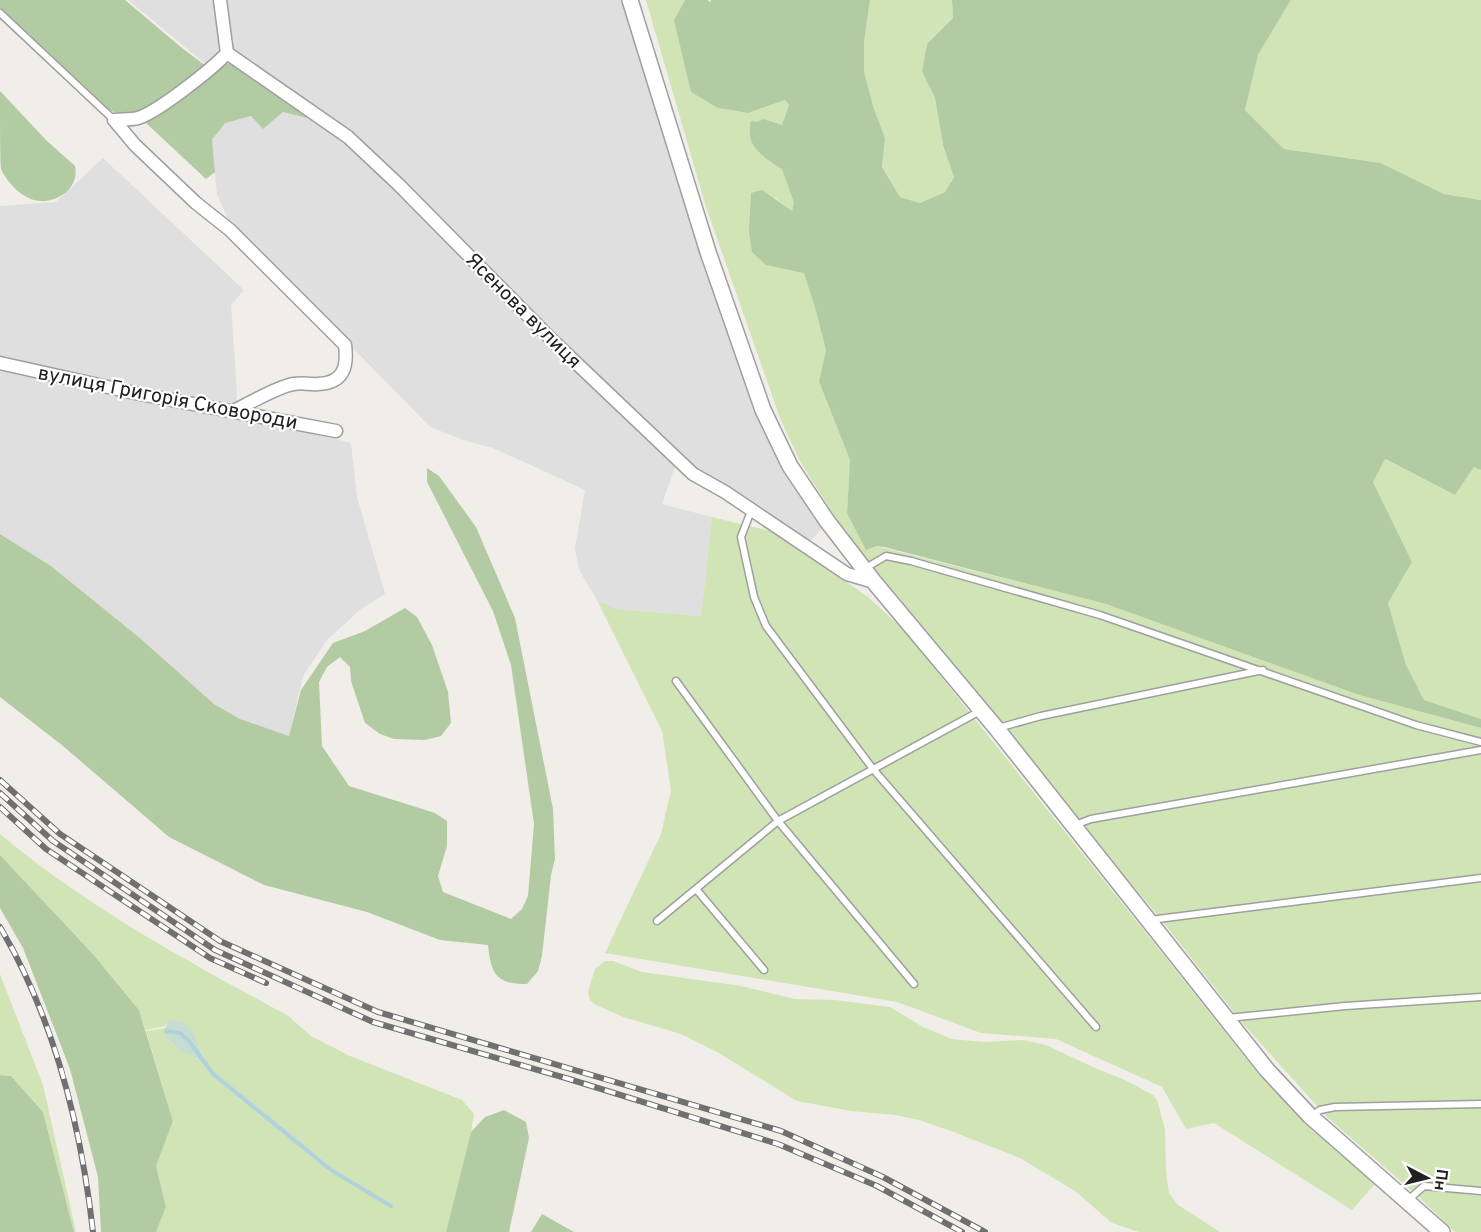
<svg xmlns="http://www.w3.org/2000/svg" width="1481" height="1232" font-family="Overpass,sans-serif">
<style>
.residential{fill:#e0dfdf}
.grass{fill:#d1e4b6}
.forest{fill:#b2cba3}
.wetland{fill:#c8ddd2}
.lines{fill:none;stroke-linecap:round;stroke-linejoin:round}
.stream{stroke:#afd3d9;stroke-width:4}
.service-casing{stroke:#9f9f9f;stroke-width:9}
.minor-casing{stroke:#9f9f9f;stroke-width:15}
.tertiary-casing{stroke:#9f9f9f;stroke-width:18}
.service{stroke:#fff;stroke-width:6}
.minor{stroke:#fff;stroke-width:12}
.tertiary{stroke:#fff;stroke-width:15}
.rail-casing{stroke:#707070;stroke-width:6}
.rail{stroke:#fff;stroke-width:4;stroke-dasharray:11;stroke-linecap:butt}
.labels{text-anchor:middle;stroke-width:4.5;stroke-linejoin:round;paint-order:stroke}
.street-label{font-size:20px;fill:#222;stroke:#fff}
</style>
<rect width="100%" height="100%" fill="#f1eeea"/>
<path class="residential" d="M128 0H218L222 48 219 57 208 66Z
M224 0H624L758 411 824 527 807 544 736 497 676 454 581 363 402 182 237 57 229 42Z
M283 112 315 120 396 187 459 256 676 464 662 504 712 517 701 616 616 609 597 600 579 570 575 548 585 490 493 448 466 441 430 427 229 221 217 195 212 141 225 122 251 116 263 129Z
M103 158 244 290 231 305 237 393 236 408 0 360V206L56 202Z
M0 366 236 413 351 443 357 497 385 594 361 609 327 640 303 676 289 736 240 719 214 704 141 639 51 566 0 534Z"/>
<path class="grass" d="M646 0H685L674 20 718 108 748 113 785 100 789 105 782 126 749 128C753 153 761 156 782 168L794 203 792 212 774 197 767 265 804 272 816 311 826 350 819 383 850 460 847 513 876 546 1106 604 1359 695 1481 728V1232H1455L1420 1198 1327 1117 1244 1025 1167 927 1084 827 1010 731 868 561 858 553 801 463 781 421 706 207Z
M870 0H952L953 18 927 44 922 70 935 98 943 145 954 176 945 192 920 203 900 197 882 167 885 138 874 109 864 72V42Z
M1291 0H1481V200L1444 194 1381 163 1284 149 1245 110 1258 55Z
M1384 459 1455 495 1474 467 1481 470V719L1424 700 1406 665 1388 603 1412 562 1373 482Z
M712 517 775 532 868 597 903 629 1261 1077 1375 1184 1352 1210 1214 1123 1186 1129 1162 1087 1056 1039 981 1033 897 1002 605 953 661 834 671 790 662 731 597 600 616 609 701 616Z
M0 834C87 907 187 961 287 1015L311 1036 350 1056 462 1100 474 1114 471 1132 446 1232H156L166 1207 156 1166 173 1121 146 1031 165 1028C170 1050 180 1046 195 1057 201 1062 207 1070 212 1076L330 1172 382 1201 332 1169 308 1147 214 1072 200 1052 197 1038 193 1032 166 1023 165 1026 146 1030 139 1010 92 953 0 855Z
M605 961H613L642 972 741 986 795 999 835 1000 890 1007 923 1027 952 1039 983 1042 1023 1040 1046 1045 1095 1068 1125 1080 1153 1095 1157 1100 1165 1129 1166 1172 1169 1193 1178 1205 1220 1232H1139L1112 1223 1075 1191 1020 1158 951 1131 919 1120 895 1115 851 1111 797 1101 717 1052 681 1034 623 1017 596 1005 590 1000 588 992 595 969Z
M0 974 43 1085 76 1232H74L43 1112 11 1076 0 1075Z"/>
<path class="forest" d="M0 0H125L182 48 206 66 139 115H123L108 110 0 8Z
M685 0H707L711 2V0H870L864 42V72L874 109 885 138 882 167 900 197 920 203 945 192 954 177 943 145 935 98 922 71 927 44 953 18 952 0H1291L1258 55 1245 110 1284 149 1381 163 1444 194 1481 200V470L1474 467 1455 495 1385 459 1373 482 1412 562 1388 603 1406 665 1424 700 1481 719V728L1359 695 1106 604 884 547 876 546 866 550 847 513 850 460 819 382 826 350 816 311 804 273 766 265 752 252 749 231 751 193 762 190 792 211 794 203 782 169C763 157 744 146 751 121L757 122 763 119 782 125 789 105 785 100 748 113 718 108 691 92 674 20Z
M236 63 315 120 283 112 263 129 251 116 225 123 212 140 215 172 206 179 146 123 225 64Z
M0 91 46 140 75 166C80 189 55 205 34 200 20 196 7 182 1 169 0 160 0 104 0 91Z
M427 468 439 476 476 527 515 618 553 809 555 859 551 875 542 956 538 971 527 984C496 984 491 974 488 945L440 940 367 912 264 885 169 837 63 746 0 697V534L51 566 141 639 214 704 240 719 289 736 301 690 333 643 365 631 405 608 417 617 432 645 448 692 451 723 441 736 425 740 394 739 380 734 365 723 351 681 350 667 340 657 327 667 319 682 322 746 349 786 435 813 447 821V846L438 876 443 892 511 919 522 909 528 896 534 824 511 665 493 611 427 482Z
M0 855 92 953 139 1010 173 1121 156 1166 166 1207 156 1232H101L98 1177 70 1069 23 948 0 908Z
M0 1075 11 1076 43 1112 74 1232H0Z
M504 1110 526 1122 529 1138 509 1232H446L471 1132 485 1117Z
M542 1214 574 1232H531Z"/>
<path class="wetland" d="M169 1019 184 1023 193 1032 197 1038 200 1052 215 1072 308 1147 332 1169 389 1205 330 1172 212 1076 197 1058 179 1050 167 1038 165 1028Z"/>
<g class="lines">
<path class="stream" d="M166 1031 180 1033 189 1041 213 1074 331 1170 391 1206"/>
<g class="service-casing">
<path id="service" d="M0 13 114 120
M751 511 741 537 754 597 766 626 873 769 1096 1027
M864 569 886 556 911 561 1100 615 1416 725 1481 742
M676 681 778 821 914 984
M998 728 1041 716 1263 670
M1075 825 1091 819 1481 750
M696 889 764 970
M1150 920 1481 878
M657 921 778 821 980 711
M1228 1018 1345 1006 1481 997
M1311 1116 1320 1110 1335 1107 1481 1104
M1407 1201 1424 1186 1481 1191"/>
</g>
<g class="minor-casing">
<path id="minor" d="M220 0 227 53 348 137 399 185 551 339 693 474 725 492 847 574 874 582
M114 120 135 145 196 203 230 230 345 345C348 368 343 383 318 384 310 385 302 382 294 384 279 386 249 403 234 411
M114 120C121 119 131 120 138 118 158 112 212 69 227 53
M0 363 135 393 336 431"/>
</g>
<g class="tertiary-casing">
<path id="tertiary" d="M630 0 708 252 763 410 790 466 827 521 874 582 997 729 1267 1070 1310 1116 1442 1232"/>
</g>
<use href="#service" class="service"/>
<use href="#minor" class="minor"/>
<use href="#tertiary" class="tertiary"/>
<g class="rail-casing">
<path id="rail" d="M0 780 60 834 220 941 378 1012 781 1131 883 1177 985 1232
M0 793 53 841 215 950 373 1022 569 1079 778 1144 877 1186 962 1232
M0 807 46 849 210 958 266 983
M0 927C55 1020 81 1126 93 1232"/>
</g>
<use href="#rail" class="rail"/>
</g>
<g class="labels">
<g class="street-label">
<text transform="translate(524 310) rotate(45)" y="7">Ясенова вулиця</text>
<text transform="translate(168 397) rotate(11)" y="7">вулиця Григорія Сковороди</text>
</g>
</g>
<g transform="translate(1427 1178) rotate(97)" stroke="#ffffff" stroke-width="4.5" paint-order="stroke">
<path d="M0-4.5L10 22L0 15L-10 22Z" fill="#222222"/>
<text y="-9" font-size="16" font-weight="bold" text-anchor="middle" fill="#222222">Пн</text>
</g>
</svg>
